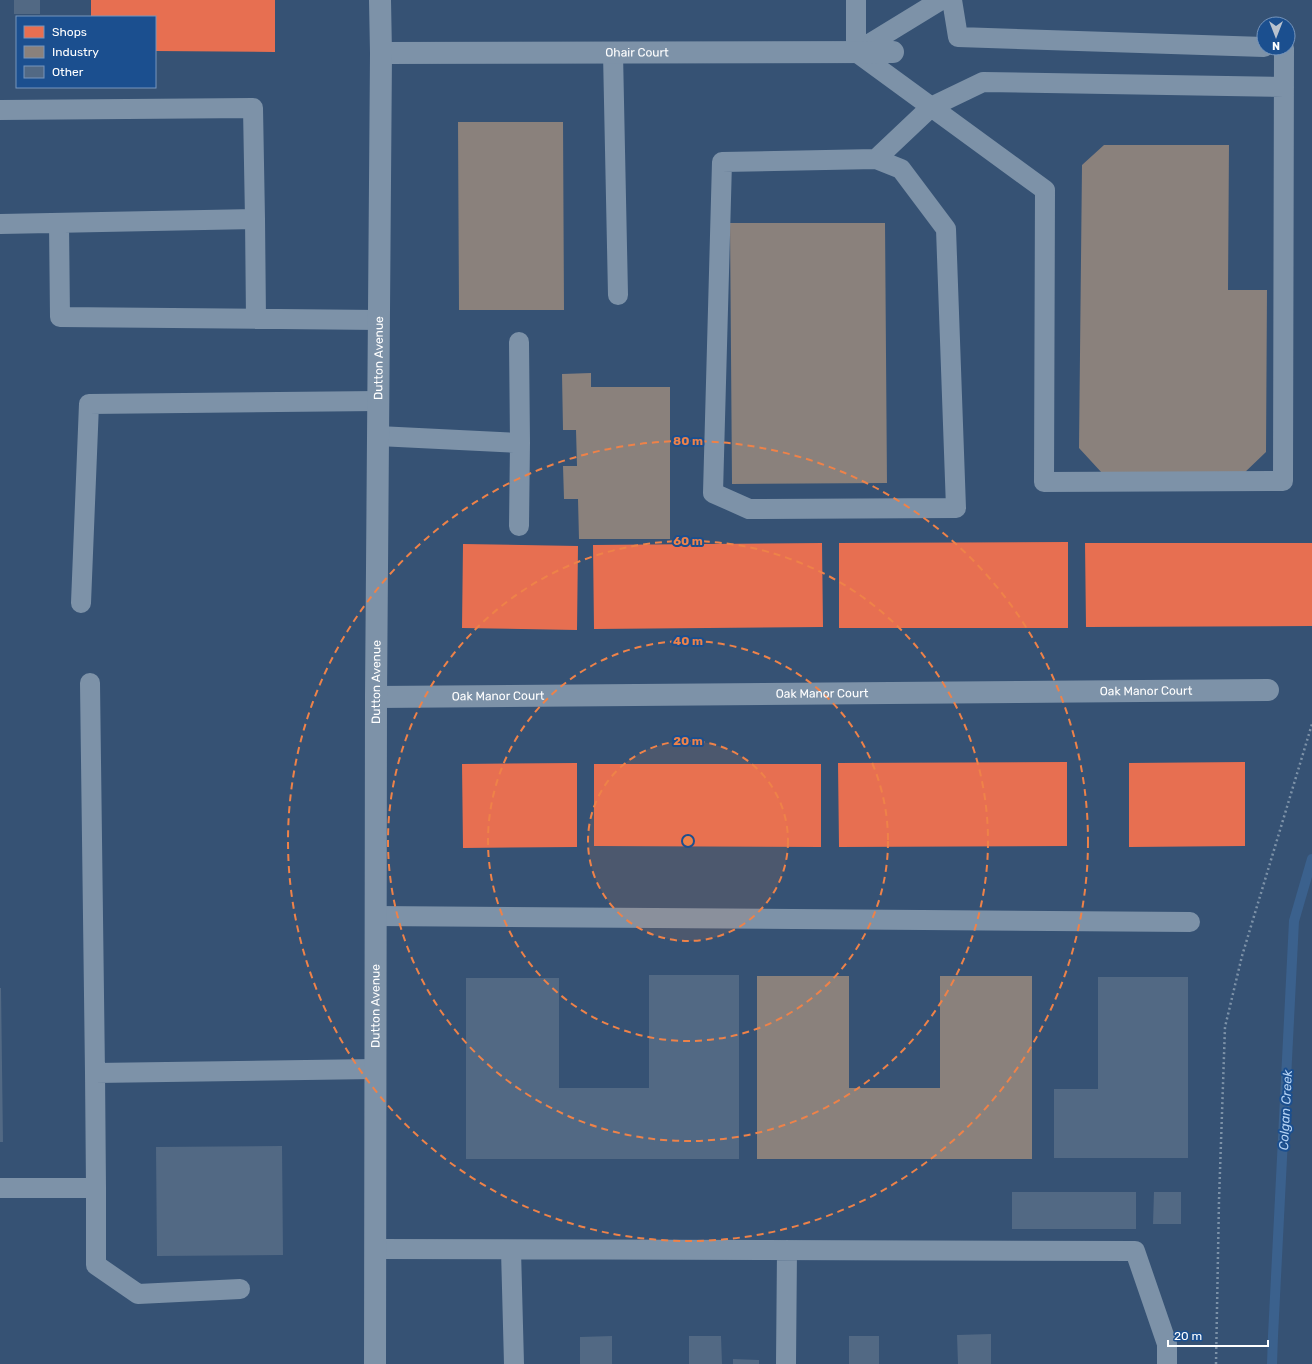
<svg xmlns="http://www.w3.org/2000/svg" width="1312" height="1364" font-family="Rubik,sans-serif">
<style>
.shops{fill:#e76f51}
.industry{fill:#8a817c}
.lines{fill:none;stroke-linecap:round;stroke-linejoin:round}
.stream{stroke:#3b618d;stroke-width:10}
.building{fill:#526984}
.path{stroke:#7d92a8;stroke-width:2.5;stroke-dasharray:2 3;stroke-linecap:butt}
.service{stroke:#7d92a8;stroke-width:20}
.minor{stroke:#7d92a8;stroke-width:22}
.ring{fill:none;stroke:#ee8249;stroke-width:2;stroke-dasharray:7 5}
.labels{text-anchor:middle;stroke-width:4;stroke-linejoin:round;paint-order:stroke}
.street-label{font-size:12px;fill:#fff;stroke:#1b4f8f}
.water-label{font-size:13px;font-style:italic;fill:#b5d3f5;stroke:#1b4f8f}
.centre{fill:#ee8249;stroke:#1b4f8f;stroke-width:2}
.ring-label{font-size:12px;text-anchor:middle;font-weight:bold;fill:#ee8249;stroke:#1b4f8f;stroke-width:4;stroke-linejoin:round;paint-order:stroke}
</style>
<rect width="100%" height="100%" fill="#365274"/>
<path class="shops" d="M91 0H275V52L155 51V17H91Z
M1068 542V628H839V543Z
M822 543 823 627 594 629 593 545Z
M1085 543H1312V626L1086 627Z
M463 544 578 546 577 630 462 628Z
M1067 762V846L839 847 838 763Z
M1245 762V846L1129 847V763Z
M577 763V847L463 848 462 764Z
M594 764H821V847L594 846Z"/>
<path class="industry" d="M458 122H563L564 310H459Z
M1104 145H1229L1228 290H1267L1266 452 1242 475 1102 473 1079 448 1082 165Z
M730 223H885L887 483 732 484Z
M591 373V387H670V539H579L578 499H564L563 466H577L576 430H563L562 374Z
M757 976H849V1088H940V976H1032V1159H757Z"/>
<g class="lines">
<path class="stream" d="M1272 1364 1273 1336 1294 921 1312 859"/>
</g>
<path class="building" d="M14 0H40V14H14Z
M649 975H739V1159H466V978H559V1088H649Z
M1098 977H1188V1158H1054V1089H1098Z
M0 988H1L3 1142H0Z
M282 1146 283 1255 157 1256 156 1147Z
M1012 1192H1136V1229H1012Z
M1154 1192H1181V1224H1153Z
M991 1334V1364H958L957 1335Z
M612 1336V1364H580V1337Z
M689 1336H721L722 1364H689Z
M849 1336H879V1364H849Z
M733 1359 759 1360V1364H733Z"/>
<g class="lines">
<path class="path" d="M1216 1364 1219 1200 1225 1027 1242 956 1312 724"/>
<path class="service" d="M856 0V52L941 0
M952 0 958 37 1264 47
M856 52 1045 190 1044 482 1283 481 1284 48
M613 53 618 295
M0 110 253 108 255 219 0 224
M876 159 901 169 946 229 956 508 749 509 713 493 722 162 876 159 931 107 983 82 1284 87
M255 219 256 319
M59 223 60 317 379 320
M378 436 520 443 519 342
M519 526 520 443
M81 603 89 404 378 401
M90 683 95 1073 375 1069
M375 916 1190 922
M0 1188H96L95 1073
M96 1188V1265L138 1294 240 1289
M375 1249 1135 1251 1167 1344V1364
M511 1250 514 1364
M786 1364 787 1250"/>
<g class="minor">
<path id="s1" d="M381 53 893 52"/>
<path id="s2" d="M376 697 1268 690"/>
<path id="s3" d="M375 1364 376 697 381 53 380 0"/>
</g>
</g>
<circle cx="688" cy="841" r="100" fill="#ee8249" fill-opacity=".12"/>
<g class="ring">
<circle cx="688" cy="841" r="100"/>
<circle cx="688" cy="841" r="200"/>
<circle cx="688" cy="841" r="300"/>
<circle cx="688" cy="841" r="400"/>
</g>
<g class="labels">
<g class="street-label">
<text dy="4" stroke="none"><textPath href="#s1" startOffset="256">Ohair Court</textPath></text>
<text dy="4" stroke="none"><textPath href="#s3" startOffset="1006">Dutton Avenue</textPath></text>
<text dy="4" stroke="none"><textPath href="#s3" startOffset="682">Dutton Avenue</textPath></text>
<text dy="4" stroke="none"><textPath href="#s2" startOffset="770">Oak Manor Court</textPath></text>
<text dy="4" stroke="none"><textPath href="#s2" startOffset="446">Oak Manor Court</textPath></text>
<text dy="4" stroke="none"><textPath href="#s2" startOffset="122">Oak Manor Court</textPath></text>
<text dy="4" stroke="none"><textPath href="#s3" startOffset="358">Dutton Avenue</textPath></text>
</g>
<g class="water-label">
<text transform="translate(1285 1110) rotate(-87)" y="5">Colgan Creek</text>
</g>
</g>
<circle cx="688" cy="841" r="6" class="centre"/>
<g class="ring-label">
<text x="688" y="445">80 m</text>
<text x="688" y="545">60 m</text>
<text x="688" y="645">40 m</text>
<text x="688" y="745">20 m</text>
</g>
<rect x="16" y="16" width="140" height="72" fill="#1b4f8f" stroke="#7695bc"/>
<rect x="24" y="26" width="20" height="12" fill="#e76f51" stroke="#7695bc"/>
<text x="52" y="36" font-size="12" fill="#ffffff">Shops</text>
<rect x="24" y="46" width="20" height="12" fill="#8a817c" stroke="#7695bc"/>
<text x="52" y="56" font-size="12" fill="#ffffff">Industry</text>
<rect x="24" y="66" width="20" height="12" fill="#526984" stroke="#7695bc"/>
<text x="52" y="76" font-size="12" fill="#ffffff">Other</text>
<g transform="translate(1276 36) rotate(180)"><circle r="19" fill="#1b4f8f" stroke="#7695bc"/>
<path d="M0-3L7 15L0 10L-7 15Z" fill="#b9c2ce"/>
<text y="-6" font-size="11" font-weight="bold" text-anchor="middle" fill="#ffffff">N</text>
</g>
<path d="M1168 1340v6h100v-6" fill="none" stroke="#ffffff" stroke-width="2"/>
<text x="1174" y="1340" font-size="12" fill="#ffffff" stroke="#1b4f8f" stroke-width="3" paint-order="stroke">20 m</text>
</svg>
